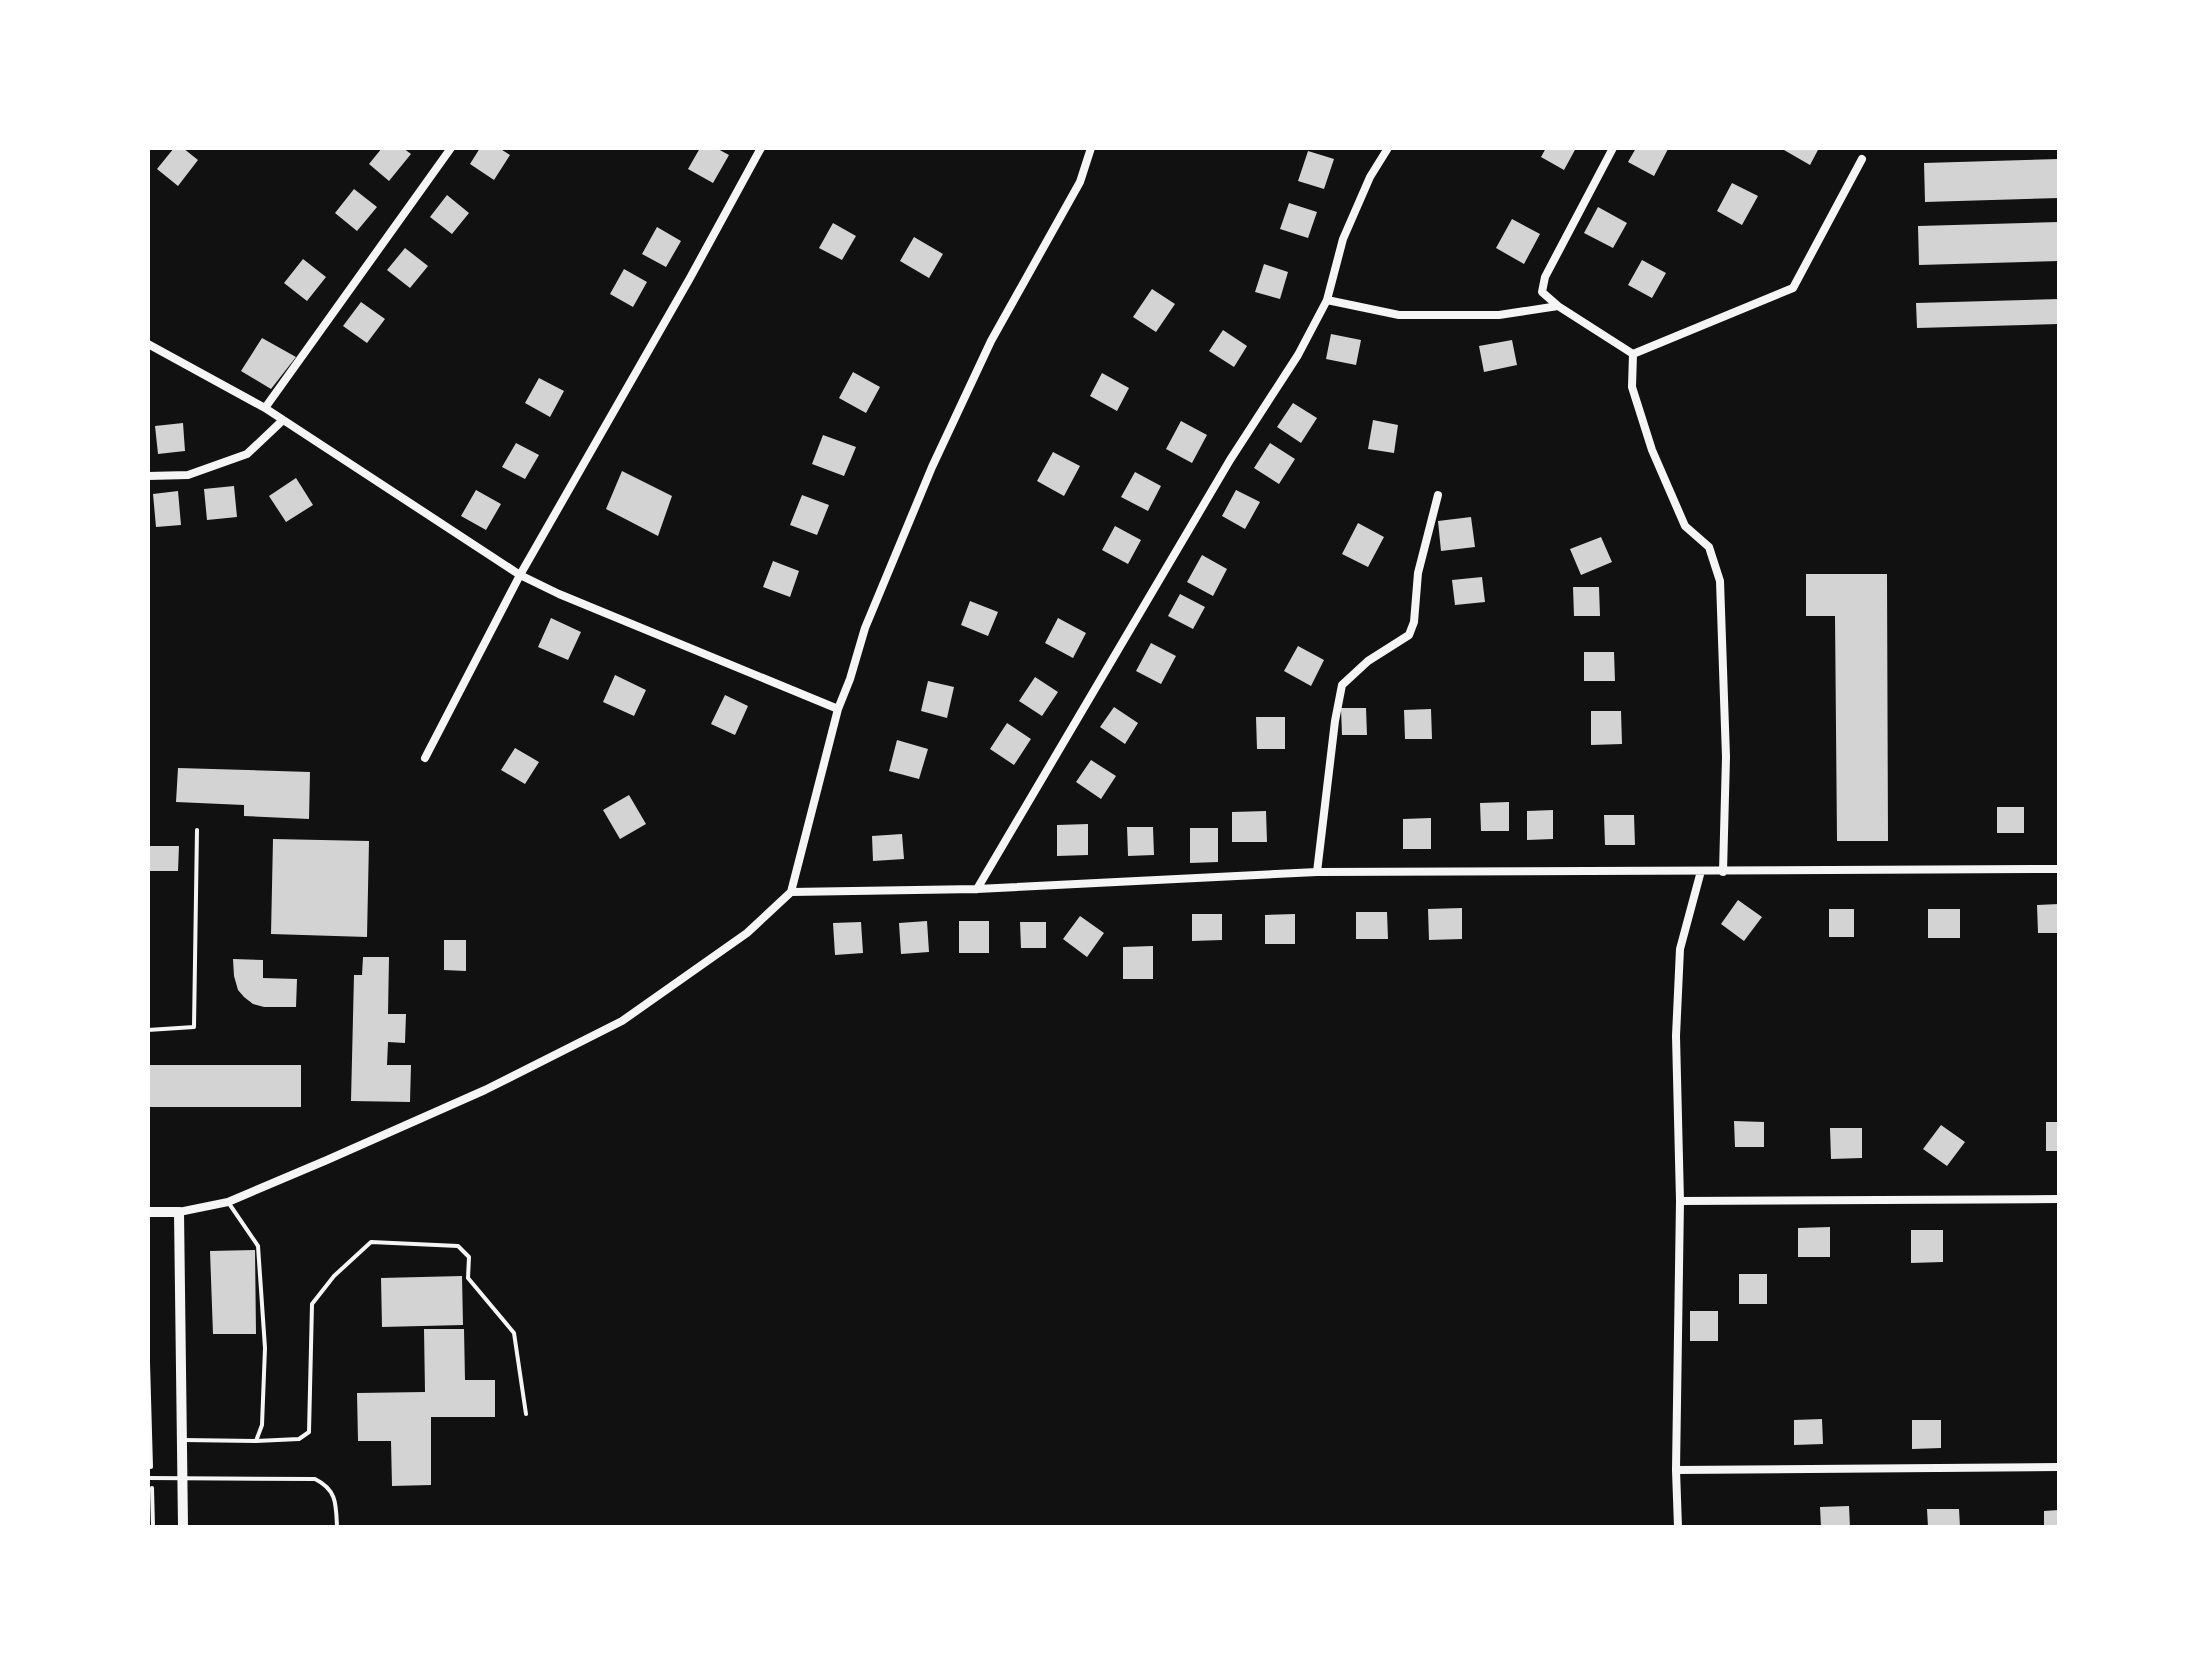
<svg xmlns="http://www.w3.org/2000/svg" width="2207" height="1675" font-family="'PT Sans',sans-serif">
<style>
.building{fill:#d3d3d3}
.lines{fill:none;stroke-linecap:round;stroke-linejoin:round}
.path{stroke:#f5f5f5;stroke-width:4}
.service{stroke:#f5f5f5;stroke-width:4}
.minor{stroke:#f5f5f5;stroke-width:8}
.tertiary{stroke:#f5f5f5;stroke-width:10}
</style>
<rect width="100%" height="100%" fill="#111"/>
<path class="building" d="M174 148H183L198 160 178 186 157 169Z
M382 148H403L411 154 389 181 369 164Z
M480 148H499L510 155 494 180 470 164Z
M700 148H716L729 155 713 183 688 169Z
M1546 148H1576L1564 170 1541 157Z
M1636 148 1668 149 1654 176 1628 162Z
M1785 148H1819L1810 165 1784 150Z
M1308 151 1334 159 1324 189 1298 181Z
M2059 159V198L1925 202 1924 163Z
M1732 183 1758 196 1742 225 1717 211Z
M354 189 377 207 357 231 335 213Z
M447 195 469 213 452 234 430 217Z
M1289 203 1317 212 1308 238 1280 229Z
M1598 207 1627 223 1613 248 1584 233Z
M1512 219 1540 234 1524 264 1496 248Z
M2059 222V261L1919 265 1918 226Z
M833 223 856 236 842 260 819 248Z
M657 227 681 241 666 267 642 254Z
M914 237 943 254 929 278 900 261Z
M405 248 428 266 410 288 387 270Z
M303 259 326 277 307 301 284 283Z
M1642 260 1666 273 1652 298 1628 285Z
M1264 264 1288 272 1280 299 1255 292Z
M624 269 647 282 633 307 610 294Z
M1152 289 1175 304 1156 332 1133 317Z
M2059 299V324L1917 328 1916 303Z
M361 302 385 319 367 343 343 326Z
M1223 330 1247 346 1234 367 1209 351Z
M1331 334 1361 340 1356 365 1326 359Z
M262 338 296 357 271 389 241 371Z
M1512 340 1517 365 1484 372 1479 346Z
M853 372 880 387 866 413 839 398Z
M1102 373 1129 388 1117 411 1090 396Z
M539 378 564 391 550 417 525 403Z
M1293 403 1317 418 1301 443 1277 427Z
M1373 420 1398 425 1394 453 1368 449Z
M1181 421 1207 435 1192 463 1166 449Z
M183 423 185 451 158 454 155 426Z
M823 435 856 447 844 476 812 464Z
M516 443 539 455 525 479 502 467Z
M1270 443 1295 459 1279 484 1254 468Z
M1053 452 1080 466 1064 496 1037 481Z
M622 471 672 496 658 536 606 509Z
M1135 472 1161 486 1148 511 1121 497Z
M296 478 313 505 286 522 269 496Z
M234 486 237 517 207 520 204 489Z
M476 490 501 504 486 530 461 516Z
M1236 490 1260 502 1245 529 1222 516Z
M178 491 181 525 156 527 153 494Z
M802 495 829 505 817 535 790 525Z
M1471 517 1475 547 1441 551 1438 521Z
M1358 523 1384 537 1368 567 1342 554Z
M1115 526 1141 540 1128 564 1102 550Z
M1601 537 1612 562 1581 575 1570 549Z
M1202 555 1227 569 1213 596 1187 582Z
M773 561 799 571 790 597 763 587Z
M1806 574H1887L1888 841H1837L1835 616H1806Z
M1482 577 1485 602 1455 605 1452 580Z
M1573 587H1599L1600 616H1574Z
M1180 594 1205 607 1193 629 1168 616Z
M970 601 998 612 988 636 961 625Z
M551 618 581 632 568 660 538 647Z
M1058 618 1086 633 1073 658 1045 643Z
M1151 643 1176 656 1161 684 1136 671Z
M1298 646 1324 660 1311 686 1284 671Z
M1584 652H1614L1615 681H1584Z
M615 675 646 690 634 716 603 702Z
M1035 677 1058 692 1042 716 1019 701Z
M928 681 954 687 947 718 921 711Z
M725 695 748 706 735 735 711 724Z
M1114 707 1138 723 1125 744 1100 727Z
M1341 708H1366L1367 735H1342Z
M1431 709 1432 739H1405L1404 710Z
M1591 711H1621L1622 744 1591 745Z
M1256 717H1285V749H1257Z
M1007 723 1031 739 1014 765 990 749Z
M897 740 928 749 919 779 889 771Z
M515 748 539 762 525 784 501 770Z
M1091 760 1116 776 1101 799 1076 782Z
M178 768 310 772 309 819 244 816V805L176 802Z
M629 795 646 824 620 839 603 810Z
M1509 802V831H1481L1480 803Z
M1997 807H2024V833H1997Z
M1553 810V839L1527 840V811Z
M1266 811 1267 842H1232V812Z
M1604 815H1634L1635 845H1605Z
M1431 818V849H1403V819Z
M1088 824V855L1057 856V825Z
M1127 827H1153L1154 855 1128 856Z
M1190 828H1218V862L1190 863Z
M902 834 904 859 873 861 872 836Z
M273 839 369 841 367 937 271 934Z
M148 846H179L178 871H148Z
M1738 900 1762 917 1744 941 1721 924Z
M2059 904V933H2038L2037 905Z
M1462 908V939L1429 940 1428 909Z
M1829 909H1854V937H1829Z
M1928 909H1960V938H1928Z
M1356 912H1387L1388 939H1356Z
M1192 914H1222V940L1192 941Z
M1295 914V944H1265V915Z
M1080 916 1104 933 1087 957 1063 939Z
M927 921 929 952 901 954 899 923Z
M959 921H989V953H959Z
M861 922 863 953 835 955 833 923Z
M1020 922H1046V948H1021Z
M444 940H466V971L444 970Z
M1153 946V979H1123V947Z
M363 957H389L388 1014H406L405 1043 388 1042 387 1065H411L410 1102 351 1101 354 975H362Z
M233 959 263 960V978L297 979 296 1007H264L253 1004 244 997 238 990 234 976Z
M148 1065H301V1107H148Z
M1734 1121 1764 1122V1147H1735Z
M2046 1122H2059V1151H2046Z
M1941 1125 1965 1142 1947 1166 1923 1149Z
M1830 1128H1862V1158L1831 1159Z
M1830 1227V1257H1798V1228Z
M1911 1230H1943V1262L1911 1263Z
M255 1250 256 1334H213L210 1251Z
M1739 1274H1767V1304H1739Z
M462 1276 463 1325 382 1327 381 1278Z
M1690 1311H1718V1341H1690Z
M424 1329H464L465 1380H495V1417H431V1485L392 1486 391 1441H358L357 1393 425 1392Z
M1822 1419 1823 1444 1794 1445V1420Z
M1912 1420H1941V1448L1912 1449Z
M1849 1506 1850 1527H1821L1820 1507Z
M1927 1509H1959L1960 1527H1928Z
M2059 1510V1527H2044V1511Z"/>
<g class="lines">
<path class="path" d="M148 1362 151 1467
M152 1488 153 1527"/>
<path class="service" d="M148 1030 194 1027 197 830
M228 1202 258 1246 265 1348 262 1425 256 1441
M183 1440 256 1441 299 1439 309 1432 312 1304 334 1276 371 1242 458 1246 469 1257 468 1278 514 1333 526 1414
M148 1478 315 1479C337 1490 336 1504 337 1527"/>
<path class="minor" d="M1327 300 1399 315H1499L1558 306 1542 292 1545 277 1613 148
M1558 306 1633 354 1793 288 1862 159
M148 344 265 408 520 575 559 594 838 709
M1633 354 1632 387 1652 450 1685 526 1709 547 1720 581 1726 757 1723 872
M265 408 451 148
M148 476 188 475 247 454 283 420
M425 758 520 575 690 278 761 148
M1317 872 1335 721 1342 685 1368 661 1409 635 1414 622 1418 573 1438 495
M977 889 1230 460 1298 355 1327 300 1343 239 1370 177 1388 148
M791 892 977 889 1317 872 2059 869
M791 892 838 709 850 679 865 628 932 467 991 341 1080 182 1091 148
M1680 1201 2059 1199
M179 1212 228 1202 327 1160 485 1090 622 1021 747 933 791 892
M1676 1470 2059 1467
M1678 1527 1676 1470 1680 1201 1676 1036 1680 949 1701 871"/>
<path class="tertiary" d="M148 1212H179L183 1527"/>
</g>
<rect width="2207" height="1675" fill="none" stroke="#ffffff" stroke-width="300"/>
</svg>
